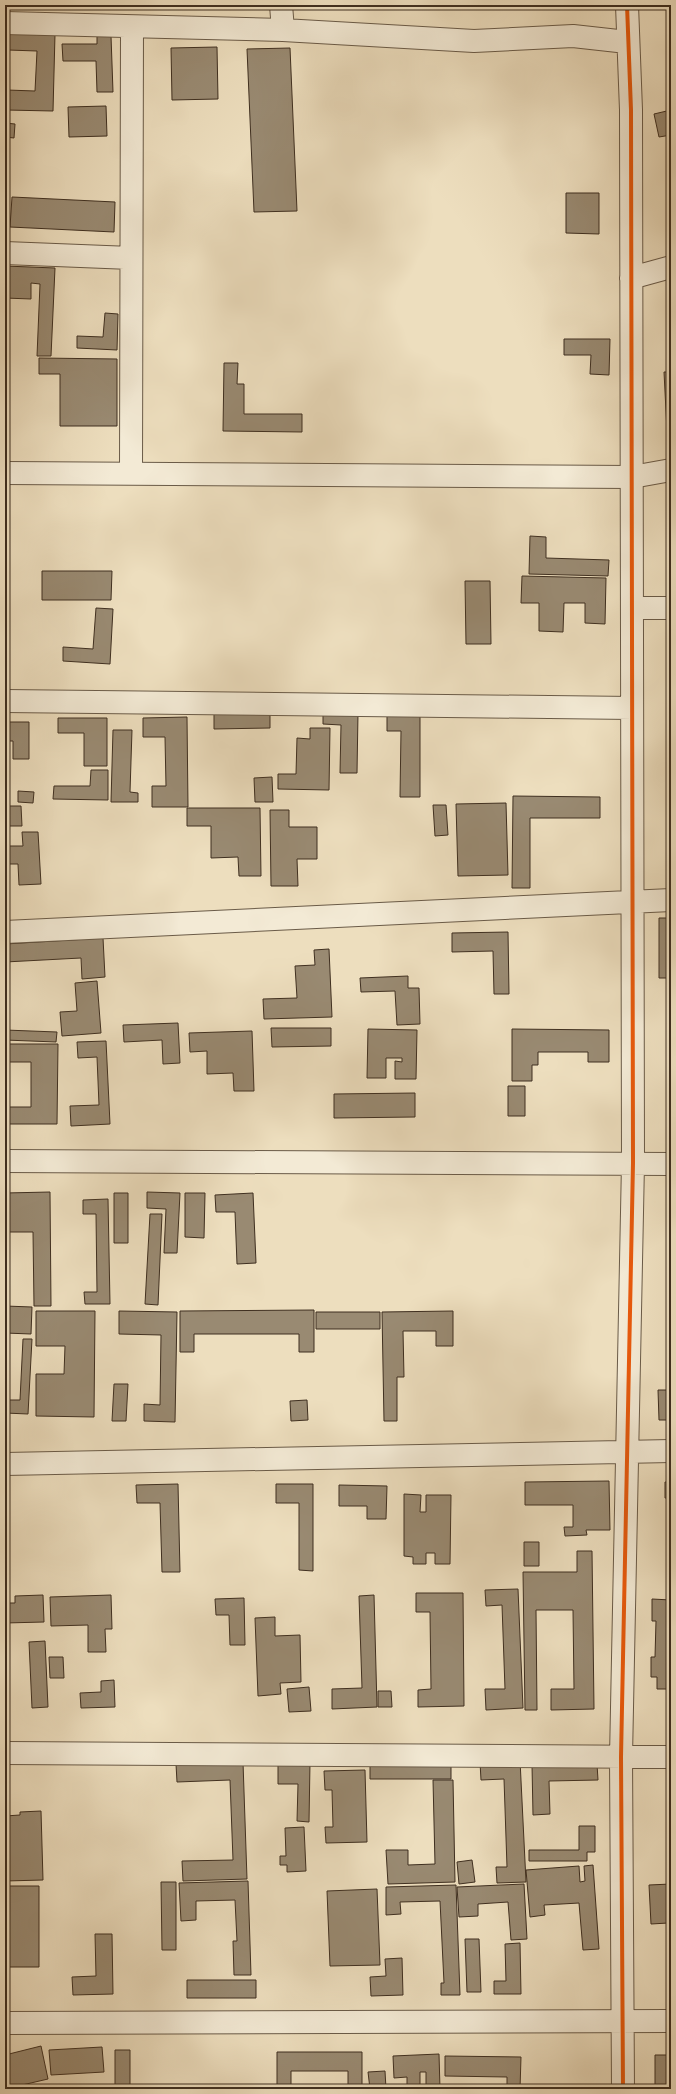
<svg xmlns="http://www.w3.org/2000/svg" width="676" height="2094" font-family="'IM FELL Double Pica',serif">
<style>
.building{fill:#998a72;stroke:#3f2f20}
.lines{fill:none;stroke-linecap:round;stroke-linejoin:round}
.minor-casing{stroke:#6a5b48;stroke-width:24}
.tertiary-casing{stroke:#6a5b48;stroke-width:24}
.minor{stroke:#f3ead5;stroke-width:22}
.tertiary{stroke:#f3ead5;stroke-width:22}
.cycleway-casing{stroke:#f3ead5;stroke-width:6}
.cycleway{stroke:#e8590c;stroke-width:4}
</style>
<rect width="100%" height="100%" fill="#eddebe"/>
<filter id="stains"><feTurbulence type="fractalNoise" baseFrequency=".005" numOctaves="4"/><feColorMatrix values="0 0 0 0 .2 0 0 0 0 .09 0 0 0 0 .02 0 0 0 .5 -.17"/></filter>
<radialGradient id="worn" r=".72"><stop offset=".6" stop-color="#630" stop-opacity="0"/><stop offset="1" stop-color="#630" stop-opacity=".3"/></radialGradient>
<path class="building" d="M9 32 55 34 53 111 6 110 7 90 35 91 37 51 8 50Z
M97 36H111L113 92H97L96 61H63L62 44H97Z
M217 47 218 99 172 100 171 48Z
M290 48 297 211 254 212 247 49Z
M106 106 107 136 69 137 68 107Z
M671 110V135L659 137 654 114Z
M5 123 15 124 14 138 5 137Z
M566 193H599V234L566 233Z
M12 197 115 202 114 232 10 227Z
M5 266 55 268 51 356H37L40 284 31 283V299L5 298Z
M105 313 118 314 117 350 77 348V336L103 337Z
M564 339H610L609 375 590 374 591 355H564Z
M39 358 117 359V426H60V374H39Z
M224 363H238L237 384H244V414H302V432L223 431Z
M664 372H671V431H667Z
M530 536 546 537V558L609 560 608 576 529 574Z
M42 571H112L111 600H42Z
M522 576 606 578 605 624 585 623V603H564L563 632 539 631V603H521Z
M465 581H490L491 644H466Z
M96 608 113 609 110 664 63 661V647L93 649Z
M214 712H270V728L214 729Z
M323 713H358L357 773H340L341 725 323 724Z
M387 713H420V797H400L401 731H387Z
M187 717 188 807H152V786H166L165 737H143V718Z
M58 718H107V766H84V733H58Z
M5 722H29V759H13V741H5Z
M310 728H330L329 790 278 789V774H296L297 738 310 739Z
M113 730H132L130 792 138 793V802H111Z
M91 770H108V800L53 799 54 786H90Z
M272 777 273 802H255L254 778Z
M18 791 34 792 33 803 18 802Z
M513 796 600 797V818H530V888H512Z
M506 803 508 875 458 876 456 804Z
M433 805H446L448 835 435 836Z
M5 806H21L22 826H5Z
M187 808H260L261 876H239L238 857 211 858V826H187Z
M270 810H289V827H317V859H297L298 886H271Z
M22 832H38L41 884 19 885 18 864H5V846H23Z
M659 918H671V978H659Z
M508 932 509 994H494L493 951 452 952V933Z
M103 938 105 977 82 979 81 958 5 962V944Z
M329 949 332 1017 264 1019 263 999 297 998 295 966 315 965 314 950Z
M408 976V988H419L420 1024 397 1025 395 991 361 992 360 978Z
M97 981 101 1033 62 1036 60 1012 77 1011 75 983Z
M178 1023 180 1063 163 1064 162 1040 124 1042 123 1025Z
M271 1028H331V1046L272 1047Z
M368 1029 417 1030 416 1079H395V1061L402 1062V1058H386V1078H367Z
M512 1029 609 1030V1062H588V1052H538V1065H532V1081H512Z
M5 1030 57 1032 56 1042 5 1040Z
M252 1031 254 1091H234L233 1073 207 1074V1051L190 1052 189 1033Z
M106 1041 110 1124 71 1126 70 1106 99 1105 97 1057 78 1058 77 1042Z
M5 1044H58L57 1124H5V1107H31V1062H5Z
M508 1086H525V1116H508Z
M415 1093V1117L334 1118V1094Z
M50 1192 51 1306H34L33 1232H5V1193Z
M147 1192 180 1193 177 1253H164L166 1209 147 1208Z
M114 1193H128V1243H114Z
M185 1193H205L204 1238 185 1237Z
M253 1193 256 1263 237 1264 235 1212H216L215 1195Z
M108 1199 110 1304H85L84 1292H97L96 1214H83V1200Z
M150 1214H162L158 1305 145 1304Z
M5 1306 32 1307 31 1334 5 1333Z
M314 1310V1352H299V1334H194V1352H180V1311Z
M36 1311H95L94 1417 36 1416V1374H64L65 1346H36Z
M119 1311 177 1312 175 1422 144 1421V1404L160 1405 161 1335 119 1334Z
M453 1311V1346H436V1331H403L404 1377H397V1421H384L382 1312Z
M316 1312H380V1329H316Z
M23 1339H32L28 1414 5 1413V1400H20Z
M667 1376H671V1420H659L658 1390H667Z
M114 1384H128L126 1421H112Z
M307 1400 308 1420 291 1421 290 1401Z
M609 1481 610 1530H586L587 1535 565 1536 564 1527H573V1505H525V1482Z
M665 1482H671V1498H665Z
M178 1484 180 1572H162L160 1503H137L136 1485Z
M276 1484H313V1571L299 1570V1503H276Z
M339 1485 387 1486 386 1519H367V1506H339Z
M404 1494 421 1495 420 1512H426V1495H451L450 1564H435V1553H426V1564H413V1557L404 1556Z
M524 1542H539V1566H524Z
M577 1551H592L594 1709 551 1710V1689H574L573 1610H536L537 1710H525L523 1572H577Z
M518 1589 523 1708 486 1710 485 1689H505L502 1605 486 1606 485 1590Z
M416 1593H463L464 1706 418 1707V1690L431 1689 430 1612H416Z
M43 1595 44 1622 5 1623V1603H15V1596Z
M111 1595 112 1629H105L106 1652H88V1625L51 1626 50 1597Z
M374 1595 377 1707 332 1709V1689L362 1688 359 1596Z
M244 1598 245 1645H230L229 1615H216L215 1599Z
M652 1599 671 1600V1689H657V1677H651V1657H655L656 1621H652Z
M275 1617V1636L300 1635 301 1682 280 1683 281 1694 258 1696 255 1618Z
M45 1641 48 1707 32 1708 29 1642Z
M49 1657H63L64 1678H50Z
M114 1680 115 1707 81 1708 80 1693 101 1692V1681Z
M309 1687 311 1711 289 1712 287 1689Z
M378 1691H391L392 1707H378Z
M520 1760 526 1882 497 1883 496 1867H507L504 1779 481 1780 480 1762Z
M370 1761H451V1779H370Z
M243 1762 247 1879 183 1881 182 1861 233 1860 230 1780 177 1782 176 1764Z
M278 1762 310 1763 309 1822 297 1821 298 1784H278Z
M597 1764 598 1780 549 1781 550 1814 533 1815 532 1765Z
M365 1770 367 1842 326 1843 325 1827H333L332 1790H325L324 1771Z
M433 1780H453L455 1882 388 1884 386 1850H408V1865L435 1864Z
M41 1811 43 1880 5 1881V1816L20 1815V1812Z
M579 1826H595V1852H587V1861H529V1850H579Z
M304 1827 306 1871 287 1872V1865H280V1856H286L285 1828Z
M472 1860 475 1882 459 1884 457 1862Z
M593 1865 599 1949 583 1950 579 1903 544 1905 545 1915 530 1917 526 1870 579 1866 580 1882 585 1881 584 1866Z
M248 1881 251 1975H234L233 1941H237L235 1900 196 1901V1920L181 1921 179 1883Z
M161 1882H176V1950H162Z
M524 1884 527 1939 511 1940 508 1902 478 1904V1916L459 1917 457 1887Z
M671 1884V1915H667L668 1923 651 1924 649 1885Z
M456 1885 460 1995H441V1983H444L440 1901 400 1902 401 1914 386 1915V1887Z
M5 1886H39V1967H5Z
M377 1889 380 1965 330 1966 327 1891Z
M95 1934H112L113 1994 73 1995 72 1977 96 1976Z
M465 1939H479L481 1992H467Z
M520 1943 521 1994H494V1981H506L505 1944Z
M402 1958 403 1995 371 1996 370 1977 386 1976 385 1959Z
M187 1980H256V1998H187Z
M41 2046 48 2079 5 2089V2055Z
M102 2047 104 2072 51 2075 49 2050Z
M115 2050H130V2089H115Z
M277 2052H362V2089H348V2071H291V2089H277Z
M439 2054 440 2089H426V2072H420V2089H407V2077L394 2078 393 2056Z
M655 2055H671V2089H655Z
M445 2056 521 2057 520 2089H507V2077L445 2076Z
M385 2071 386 2089H370L368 2072Z"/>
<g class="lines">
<g class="minor-casing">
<path id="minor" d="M281 5 283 30
M5 23 283 30 474 41 573 36 627 42
M5 253 131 258
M631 278 671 267
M131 473 132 27
M632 608H671
M5 701 632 708
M5 932 671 900
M5 1161 671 1164
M5 1464 671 1451
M5 1753 671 1757
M5 2023 671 2021
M623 2089 621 1757 633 1163 631 110 627 5"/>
</g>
<g class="tertiary-casing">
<path id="tertiary" d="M5 473 632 477 671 470"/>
</g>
<use href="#minor" class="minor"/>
<use href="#tertiary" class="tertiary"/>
<g class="cycleway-casing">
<path id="cycleway" d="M623 2089 621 1757 633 1163 631 110 627 5"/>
</g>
<use href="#cycleway" class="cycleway"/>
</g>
<rect width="676" height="2094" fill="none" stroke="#eddebe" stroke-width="20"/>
<rect x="6" y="6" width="664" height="2082" fill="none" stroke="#3f2f20" stroke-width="2"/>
<rect x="10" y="10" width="656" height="2074" fill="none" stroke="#3f2f20"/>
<rect width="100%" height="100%" filter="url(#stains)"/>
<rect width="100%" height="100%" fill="url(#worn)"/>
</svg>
